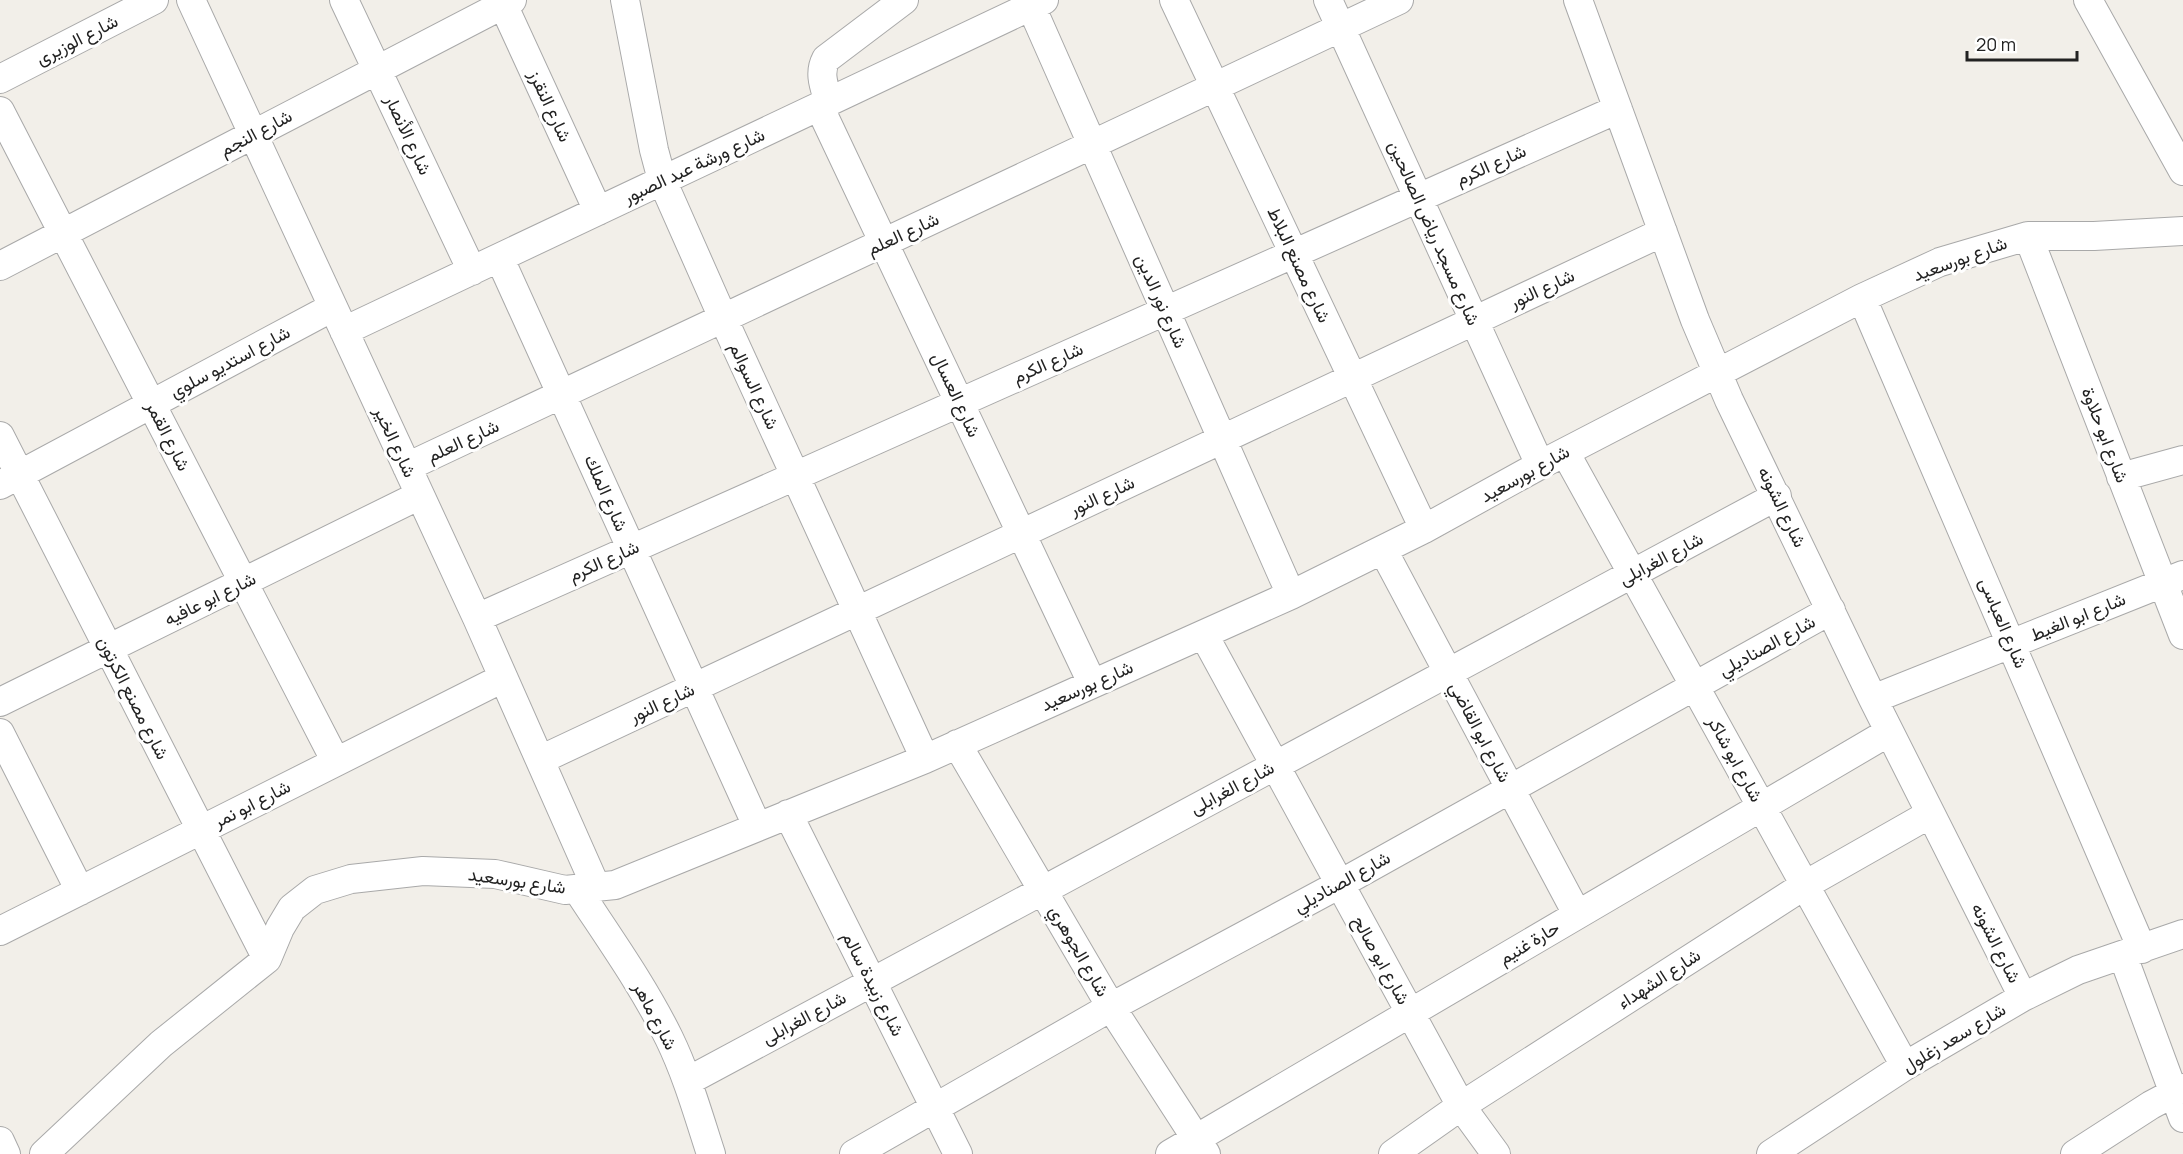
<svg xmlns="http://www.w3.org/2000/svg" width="2183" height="1154" font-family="Manrope,Vazirmatn,sans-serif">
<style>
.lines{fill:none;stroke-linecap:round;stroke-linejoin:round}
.minor-casing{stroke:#a9a9a9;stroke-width:30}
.minor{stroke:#fff;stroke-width:28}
.labels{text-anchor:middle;stroke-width:6;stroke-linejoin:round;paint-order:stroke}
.street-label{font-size:18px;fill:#222;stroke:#fff}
</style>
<rect width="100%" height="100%" fill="#f2efe9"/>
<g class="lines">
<g class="minor-casing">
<path id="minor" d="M191 0 477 618 596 887
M344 0 472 271
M501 0 598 211
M625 0 654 150 662 180 723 318 925 759
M1174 0 1424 529
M1328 0 1540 465
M1578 0 1695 320 1729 400 1873 699 2023 997
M2088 0 2183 171
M1031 6 1291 595
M0 79 154 0
M829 103C825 88 818 74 826 59L904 0
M820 108 1092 683
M0 111 336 762
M2028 236 2183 635
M500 259 757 826
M0 266 512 0
M1862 298 2142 949
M344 331 1044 0
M0 436 267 959
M1565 452 1905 1066
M407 467 1399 0
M2121 477 2183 460
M0 485 333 307
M1383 550 1577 914
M477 618 1618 109
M1204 635 1461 1106 1496 1154
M1873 699 2183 575
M0 702 420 495
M0 733 80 891
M957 744 1111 1007 1206 1154
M540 760 1663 232
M788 814 958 1154
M577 889C609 938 643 985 669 1038 687 1075 698 1114 711 1154
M0 931 503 678
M2123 956 2183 1118
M688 1081 1777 496
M0 1141 6 1154
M44 1154 161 1044 267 959 280 928 292 908 315 890 351 879 423 871 495 874 565 890 615 885 925 759 1291 595 1424 529 1540 465 1862 298 1940 262 2028 236H2094L2183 231
M854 1154 1111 1007 1340 884 1831 610
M1170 1154 1889 732
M1393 1154 1461 1106 1805 885 1930 814
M1771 1154 1905 1066 2023 997 2078 970 2183 934
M2075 1154 2151 1105 2183 1088"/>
</g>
<use href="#minor" class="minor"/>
</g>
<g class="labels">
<g class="street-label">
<text transform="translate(77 40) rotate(-27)" y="6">شارع الوزيرى</text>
<text transform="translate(550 106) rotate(65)" y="6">شارع النقرز</text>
<text transform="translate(256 133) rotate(-28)" y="6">شارع النجم</text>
<text transform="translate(408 135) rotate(65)" y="6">شارع الأنصار</text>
<text transform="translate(1491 165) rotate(-24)" y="6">شارع الكرم</text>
<text transform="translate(694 166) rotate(-25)" y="6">شارع ورشة عبد الصبور</text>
<text transform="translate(1434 233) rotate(66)" y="6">شارع مسجد رياض الصالحين</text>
<text transform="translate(903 234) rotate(-25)" y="6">شارع العلم</text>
<text transform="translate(1960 259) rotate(-20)" y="6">شارع بورسعيد</text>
<text transform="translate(1299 265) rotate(65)" y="6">شارع مصنع البلاط</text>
<text transform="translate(1542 289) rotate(-25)" y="6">شارع النور</text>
<text transform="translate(1161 301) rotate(66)" y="6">شارع نور الدين</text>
<text transform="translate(230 362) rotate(-28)" y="6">شارع استديو سلوي</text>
<text transform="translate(1048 363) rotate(-24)" y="6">شارع الكرم</text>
<text transform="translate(754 386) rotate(65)" y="6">شارع السوالم</text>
<text transform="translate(956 395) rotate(65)" y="6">شارع العسال</text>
<text transform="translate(2105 435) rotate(69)" y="6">شارع ابو حلاوة</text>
<text transform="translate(168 436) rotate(63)" y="6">شارع القمر</text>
<text transform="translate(463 441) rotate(-25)" y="6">شارع العلم</text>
<text transform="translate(395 442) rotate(65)" y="6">شارع الخير</text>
<text transform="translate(1525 474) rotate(-29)" y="6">شارع بورسعيد</text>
<text transform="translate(606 493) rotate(66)" y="6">شارع الملك</text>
<text transform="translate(1102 496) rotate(-25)" y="6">شارع النور</text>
<text transform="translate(1782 507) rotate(64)" y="6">شارع الشونه</text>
<text transform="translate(1661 559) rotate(-28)" y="6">شارع الغرابلى</text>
<text transform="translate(604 561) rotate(-24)" y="6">شارع الكرم</text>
<text transform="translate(210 599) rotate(-26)" y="6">شارع ابو عافيه</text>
<text transform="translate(2078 617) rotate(-22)" y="6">شارع ابو الغيط</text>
<text transform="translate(2003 623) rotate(67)" y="6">شارع العباسى</text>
<text transform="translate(1767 646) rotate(-29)" y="6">شارع الصناديلي</text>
<text transform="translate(1087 686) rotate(-24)" y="6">شارع بورسعيد</text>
<text transform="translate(133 698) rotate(63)" y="6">شارع مصنع الكرتون</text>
<text transform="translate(662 703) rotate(-25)" y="6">شارع النور</text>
<text transform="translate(1480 732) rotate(62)" y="6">شارع ابو القاضي</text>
<text transform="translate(1735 759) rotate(61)" y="6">شارع ابو شاكر</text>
<text transform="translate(1232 788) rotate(-28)" y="6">شارع الغرابلى</text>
<text transform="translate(252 804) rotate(-27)" y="6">شارع ابو نمر</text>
<text transform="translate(517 881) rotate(8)" y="6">شارع بورسعيد</text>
<text transform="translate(1342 882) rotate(-29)" y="6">شارع الصناديلي</text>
<text transform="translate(1529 943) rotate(-31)" y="6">حارة غنيم</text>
<text transform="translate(1996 943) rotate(63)" y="6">شارع الشونه</text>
<text transform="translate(1079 951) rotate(60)" y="6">شارع الجوهري</text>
<text transform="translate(1381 960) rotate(61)" y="6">شارع ابو صالح</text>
<text transform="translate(1659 979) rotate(-33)" y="6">شارع الشهداء</text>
<text transform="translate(873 984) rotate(63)" y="6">شارع زبيدة سالم</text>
<text transform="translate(655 1016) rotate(62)" y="6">شارع ماهر</text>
<text transform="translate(804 1018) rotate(-28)" y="6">شارع الغرابلى</text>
<text transform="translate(1954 1038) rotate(-31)" y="6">شارع سعد زغلول</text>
</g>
</g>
<path d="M1967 51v9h110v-9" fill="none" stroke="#222222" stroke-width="3"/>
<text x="1976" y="51" font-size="18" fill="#222222" stroke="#ffffff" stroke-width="4.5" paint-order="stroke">20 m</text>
</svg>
